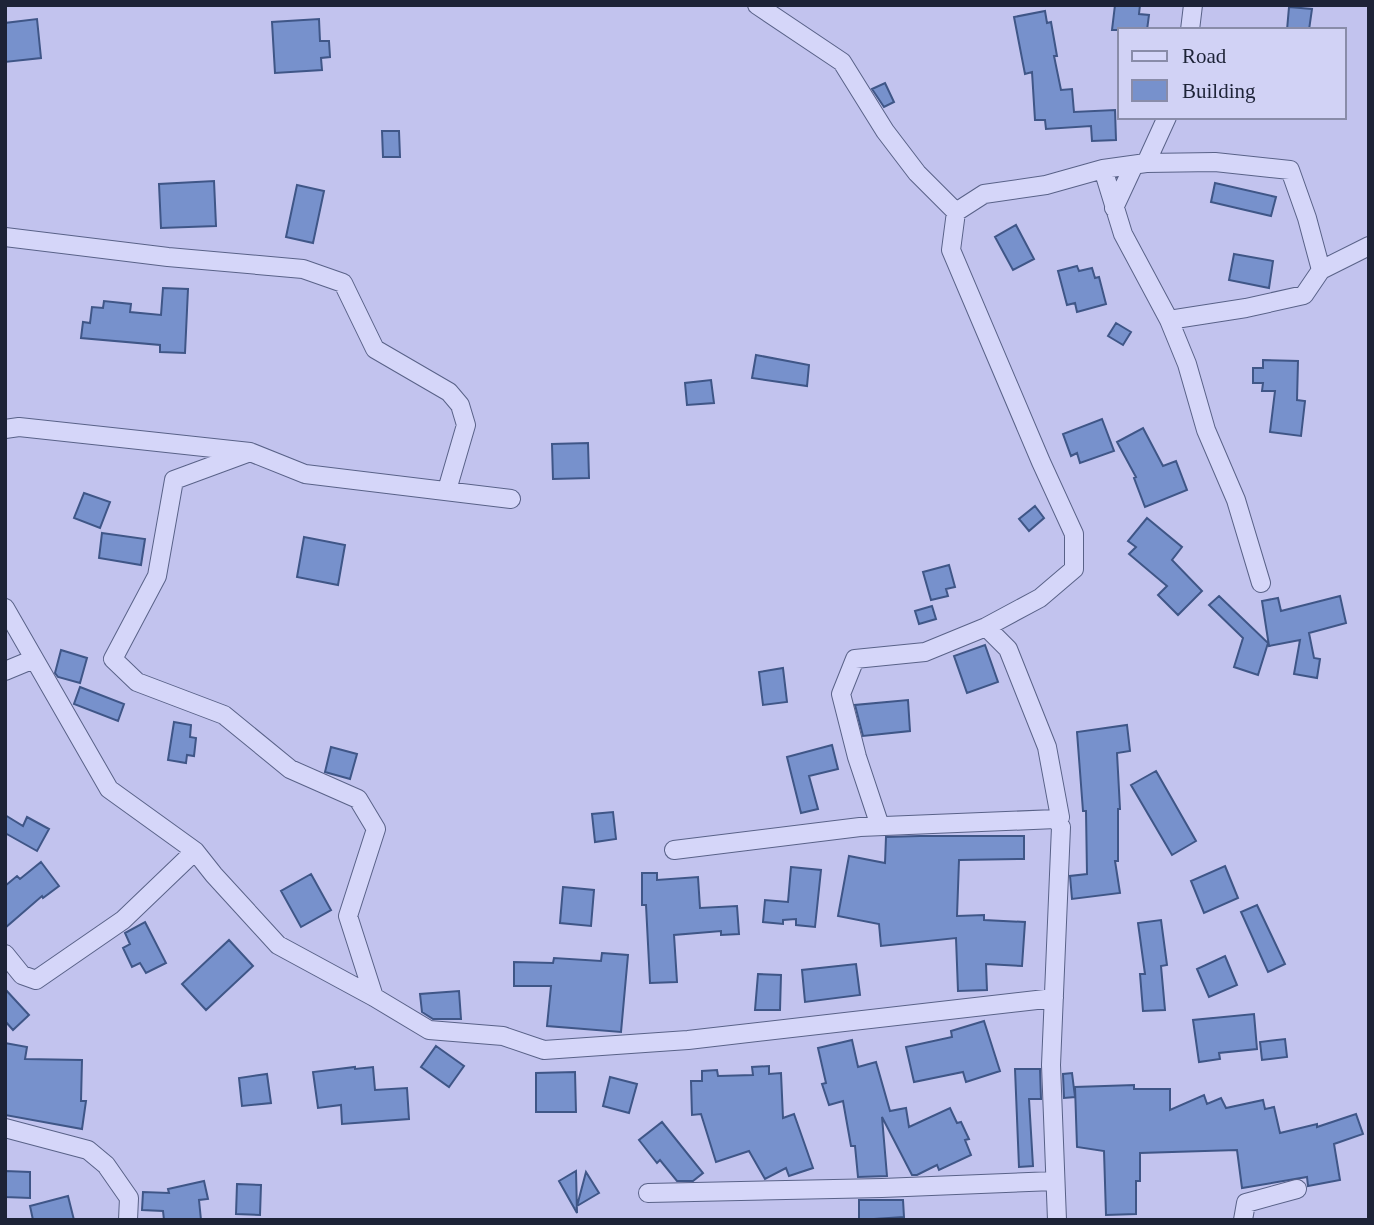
<svg xmlns="http://www.w3.org/2000/svg" width="1374" height="1225" font-family="'Times New Roman',serif">
<style>
.building{fill:#7791cc;stroke:#3f5687;stroke-width:2}
.lines{fill:none;stroke-linecap:round;stroke-linejoin:round}
.minor-casing{stroke:#596288;stroke-width:20}
.minor{stroke:#d5d6f9;stroke-width:18}
</style>
<rect width="100%" height="100%" fill="#c2c3ee"/>
<path class="building" d="M1115 5H1140L1139 14 1149 15 1147 30H1112Z
M1289 7 1312 9 1309 30H1287Z
M1045 11 1047 23 1051 22 1057 56H1054L1061 90 1072 89 1074 112 1115 110 1116 140 1092 141 1091 126 1046 129 1045 120H1035L1032 72 1025 74 1014 17Z
M37 19 41 58 5 62V23Z
M319 19 320 41H329L330 57 321 58 322 70 275 73 272 22Z
M885 83 894 102 884 107 872 89Z
M382 131H399L400 157H383Z
M214 181 216 226 161 228 159 184Z
M1215 183 1276 197 1271 216 1211 202Z
M297 185 324 191 313 243 286 237Z
M1016 225 1034 259 1013 270 995 237Z
M1234 254 1273 261 1269 288 1229 280Z
M1077 266 1079 271 1092 268 1095 278 1099 277 1106 304 1077 312 1075 303 1067 305 1058 271Z
M163 288 188 289 185 353 160 352V345L81 338 83 322 90 323 92 307 103 308 104 301 131 304 130 312 161 315Z
M1116 323 1131 332 1123 345 1108 336Z
M756 355 809 365 807 386 752 378Z
M1263 360 1298 361 1297 400 1305 401 1301 436 1270 432 1275 391H1262L1263 383H1253V368H1263Z
M711 380 714 403 687 405 685 383Z
M1102 419 1114 451 1080 463 1077 453 1071 456 1063 434Z
M1143 428 1163 466 1176 461 1187 490 1145 507 1134 478 1136 477 1117 442Z
M588 443 589 478 553 479 552 444Z
M84 493 110 502 100 528 74 518Z
M1035 506 1044 518 1029 531 1019 519Z
M1147 518 1182 547 1172 560 1202 591 1178 615 1158 595 1167 586 1129 554 1136 547 1128 541Z
M102 533 145 539 141 565 99 558Z
M304 537 345 545 338 585 297 577Z
M949 565 955 587 946 589 948 596 931 600 923 572Z
M1219 596 1268 643 1258 675 1234 667 1243 638 1209 605Z
M1340 596 1346 623 1309 633 1314 658 1320 659 1317 678 1294 674 1300 640 1269 646 1262 601 1278 598 1281 611Z
M932 606 936 619 919 624 915 611Z
M985 645 998 682 967 693 954 656Z
M61 650 87 658 80 683 58 677 55 673Z
M783 668 787 702 763 705 759 672Z
M80 687 124 704 118 721 74 704Z
M908 700 910 731 863 736 855 705Z
M174 722 191 725 190 737 196 738 194 756 187 755 186 763 168 760Z
M1127 725 1130 751 1117 753 1120 809H1118V861H1115L1120 893 1072 899 1070 876 1087 874 1086 811H1083L1077 732Z
M832 745 838 769 809 776 818 809 801 813 787 757Z
M331 747 357 754 350 779 325 772Z
M1156 771 1196 841 1172 855 1131 785Z
M613 812 616 839 595 842 592 814Z
M5 815 23 826 27 817 49 829 37 851 5 833Z
M920 836H1024V859L959 860 957 916 984 915V920L1025 922 1022 966 986 964 987 990 958 991 956 938 881 946 879 924 838 916 849 856 885 863 886 837Z
M41 862 59 886 43 898 42 896 5 928V886L17 876 20 879Z
M1225 866 1238 898 1204 913 1191 881Z
M791 867 821 870 815 927 796 925V919L783 920V924L763 922 765 900 788 902Z
M642 873H657V880L698 877 700 908 737 906 739 934 721 935V931L674 935 677 982 650 983 646 905H642Z
M311 874 331 910 301 927 281 891Z
M563 887 594 890 591 926 560 923Z
M1257 905 1285 964 1268 972 1241 912Z
M1161 920 1167 965 1161 966 1165 1010 1143 1011 1140 974H1145L1138 923Z
M145 922 166 963 146 973 140 963 132 967 123 948 130 944 125 933Z
M229 940 253 966 206 1010 182 984Z
M602 953 628 955 621 1032 547 1026 551 986H514V962L553 963 554 958 601 961Z
M1225 956 1237 985 1209 997 1197 969Z
M856 964 860 995 805 1002 802 970Z
M758 974 781 975 780 1010H755Z
M5 989 29 1015 13 1030 5 1021Z
M459 991 461 1019H433L422 1012 420 994Z
M1254 1014 1257 1049 1219 1053 1220 1059 1199 1062 1193 1020Z
M984 1021 1000 1071 966 1082 963 1072 914 1082 906 1047 952 1037 951 1031Z
M1285 1039 1287 1057 1262 1060 1260 1042Z
M852 1040 858 1067 876 1062 890 1111 906 1108 909 1127 950 1108 957 1123 961 1122 969 1139 965 1140 971 1155 939 1170 937 1165 917 1175H912L882 1117 887 1176 858 1177 855 1146H851L843 1101 829 1105 822 1084 826 1083 818 1048Z
M5 1043 27 1047 25 1059 82 1060 81 1101H86L82 1129 5 1115Z
M436 1046 464 1066 449 1087 421 1067Z
M769 1066V1074L781 1073 783 1118 794 1114 813 1168 789 1176 786 1168 765 1179 749 1151 716 1162 701 1114 692 1115 691 1081H702V1071L717 1070 718 1076 753 1075 752 1067Z
M355 1067V1069L373 1067 375 1090 407 1088 409 1119 342 1124 341 1105 318 1108 313 1072Z
M1015 1069H1040L1041 1099H1029L1033 1166 1019 1167Z
M575 1072 576 1112H536V1073Z
M1072 1073 1075 1097 1064 1098 1063 1074Z
M267 1074 271 1103 242 1106 239 1078Z
M610 1077 637 1084 629 1113 603 1106Z
M1134 1085V1089H1170V1110L1204 1095 1207 1104 1221 1098 1226 1108 1263 1100 1265 1109 1274 1107 1280 1133 1317 1124V1127L1356 1114 1363 1134 1334 1144 1340 1180 1308 1186 1307 1177 1242 1188 1237 1150 1140 1153V1181H1136V1214L1106 1215 1104 1151 1077 1147 1075 1087Z
M662 1122 703 1173 693 1181H677L660 1160 657 1163 639 1140Z
M5 1171 30 1172V1198L5 1197Z
M576 1171 577 1213 559 1181Z
M586 1172 599 1193 577 1206Z
M204 1181 208 1199 199 1200 201 1220H164L163 1211 142 1210 143 1192 169 1193 168 1189Z
M237 1184 261 1185 260 1215 236 1214Z
M68 1196 74 1220H33L30 1206Z
M859 1200H903L904 1217 859 1220Z"/>
<g class="lines">
<g class="minor-casing">
<path id="minor" d="M757 5 842 62 885 131 917 173 956 212
M1190 30 1193 5
M1146 163 1215 162 1290 170 1307 218 1321 270 1369 246
M1103 169 1123 234 1169 320 1187 364 1206 430 1236 500 1261 583
M1114 208 1134 165
M5 237 168 257 303 269 343 283 375 349 449 392 460 405 466 425 447 490
M1169 320 1246 308 1304 295 1321 270
M5 429 19 427 250 452 305 474 511 499
M250 452 174 480 157 576 113 659 137 682 224 715 290 769 358 799 376 829 348 916 374 997
M5 608 109 789 195 851 214 875 278 945 374 997 429 1030 503 1036 544 1050 688 1040 1054 998
M986 627 1008 649 1047 747 1060 817 1056 819
M5 671 34 659
M880 826 857 757 841 694 855 659 925 652 986 627 1040 598 1074 569V534L1041 462 951 250 956 212 984 194 1046 185 1103 169 1146 163 1167 117
M674 850 860 827 1056 819 1061 827 1051 1065 1057 1220
M5 954 22 975 36 980 123 920 195 851
M5 1128 88 1150 106 1165 129 1198 128 1220
M648 1193 882 1188 1054 1181
M1243 1220 1246 1203 1297 1189"/>
</g>
<use href="#minor" class="minor"/>
</g>
<rect width="1374" height="1225" fill="none" stroke="#1d2337" stroke-width="14"/>
<rect x="1118" y="28" width="228" height="91" fill="#d1d2f5" stroke="#898ca9" stroke-width="2"/>
<rect x="1132" y="51" width="35" height="10" fill="#d5d6f9" stroke="#898ca9" stroke-width="2"/>
<text x="1182" y="63" font-size="21" fill="#1d2337">Road</text>
<rect x="1132" y="80" width="35" height="21" fill="#7791cc" stroke="#898ca9" stroke-width="2"/>
<text x="1182" y="98" font-size="21" fill="#1d2337">Building</text>
</svg>
